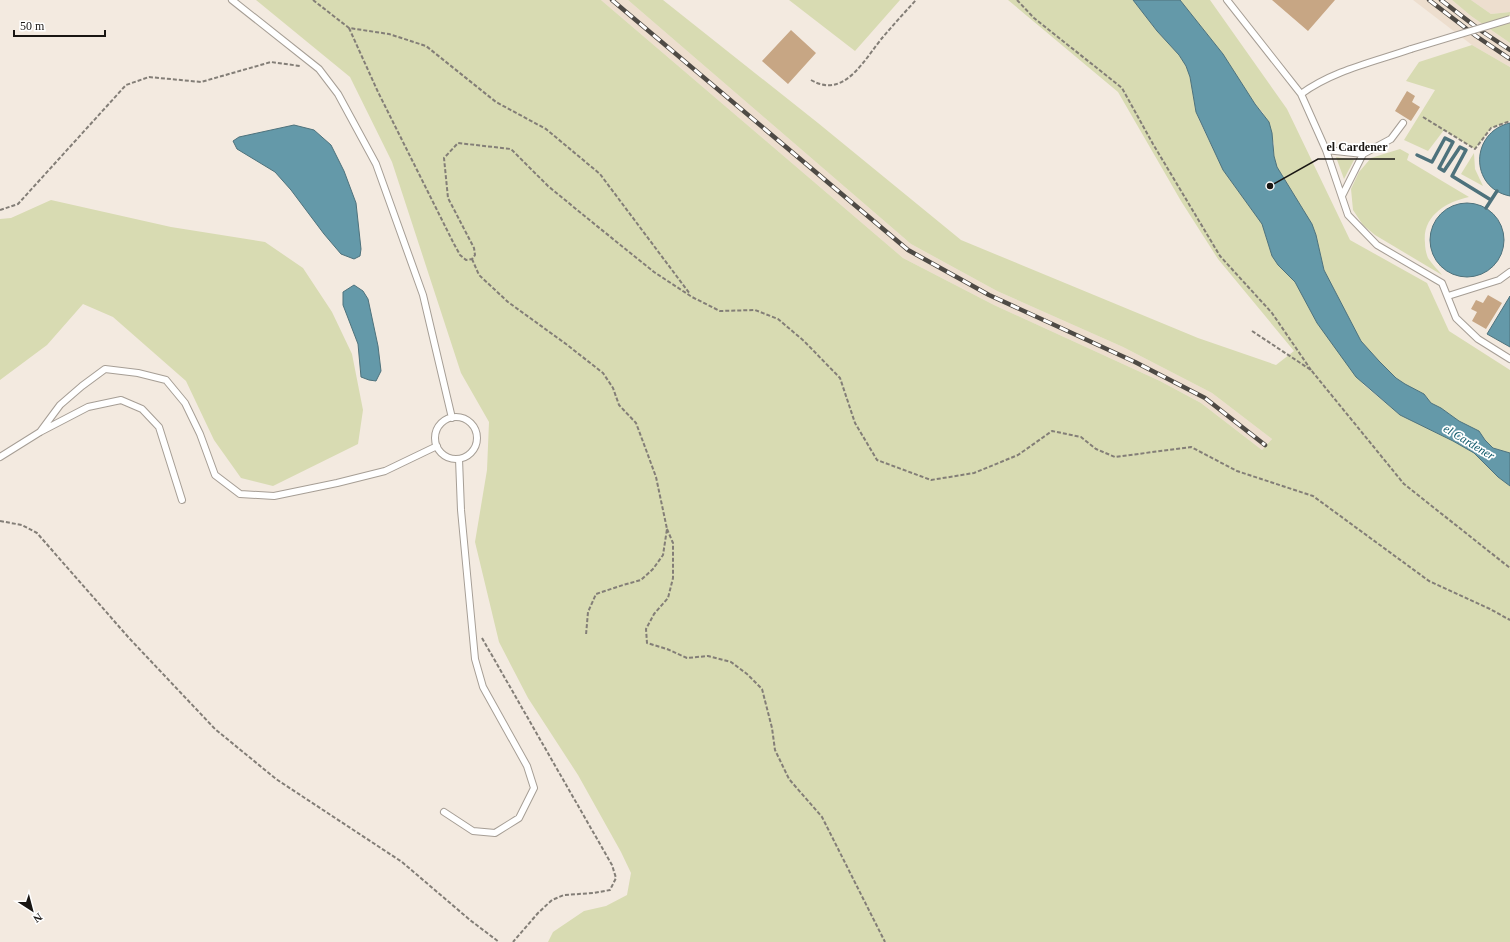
<svg xmlns="http://www.w3.org/2000/svg" width="1510" height="942" font-family="'Times New Roman',serif">
<style>
.built{fill:#eddece}
.green{fill:#d8dbb2}
.water{fill:#6499a9;stroke:#4e727c}
.lines{fill:none;stroke-linecap:round;stroke-linejoin:round}
.stream{stroke:#4e727c;stroke-width:3.5}
.building{fill:#c7a684}
.lane-casing{stroke:#a69e95;stroke-width:8}
.path{stroke:#837e77;stroke-width:2;stroke-dasharray:4 2;stroke-linecap:butt}
.lane{stroke:#fff;stroke-width:6}
.rail-casing{stroke:#4e4a45;stroke-width:4.5}
.rail{stroke:#fff;stroke-width:3;stroke-dasharray:9;stroke-linecap:butt}
.lane-bridge-casing{stroke:#a69e95;stroke-width:8;stroke-linecap:butt}
.lane-bridge{stroke:#fff;stroke-width:6}
.labels{text-anchor:middle;stroke-width:3.5;stroke-linejoin:round;paint-order:stroke}
.water-label{font-size:12px;font-style:italic;fill:#105a6b;stroke:#fff}
.leader{fill:none;stroke:#191613;stroke-width:1.5}
.callout-dot{fill:#191613;stroke:#fff;stroke-width:1.5}
.callout-label{font-size:12px;text-anchor:middle;font-weight:bold;fill:#191613;stroke:#fff;stroke-width:3.5;stroke-linejoin:round;paint-order:stroke}
</style>
<rect width="100%" height="100%" fill="#f3eae0"/>
<path class="built" d="M601 0H628L911 244 997 291 1123 347 1212 393 1272 439 1262 450 1201 403 1160 381 994 305 903 258Z
M1413 0H1452L1471 16 1510 43V67L1472 45Z
M1471 0H1510V12L1491 14Z"/>
<path class="green" d="M256 0H601L903 258 994 305 1160 381 1201 403 1262 450 1272 439 1212 393 1123 347 997 291 911 244 628 0H663L818 123 961 240 1198 338 1276 365 1294 351 1218 259 1181 201 1118 92 1008 0H1133L1157 31 1179 55 1186 66 1190 77 1196 112 1200 122 1223 170 1262 224 1272 256 1278 265 1295 282 1317 323 1364 385 1400 415 1453 441 1474 453 1498 477 1510 486V942H548L553 932 584 911 606 906 627 895 631 873 621 852 578 775 528 698 499 642 475 542 487 470 489 422 461 373 392 162 350 77Z
M789 0H900L855 51Z
M1180 0H1210L1287 109 1350 240 1427 283 1449 331 1510 370V453L1493 448 1485 440 1479 431 1459 421 1441 408 1431 403 1424 394 1405 384 1396 378 1379 361 1361 341 1324 270 1316 235 1312 224 1277 167 1274 156V144L1263 113 1255 104 1223 54Z
M1452 0H1471L1491 14 1510 12V43L1471 16Z
M1472 45 1510 67V121L1491 128 1475 149 1444 130 1428 151 1404 140 1435 90 1406 81 1419 62Z
M1400 149 1409 154 1407 160 1469 197C1446 202 1422 216 1425 243 1425 248 1426 253 1428 258 1432 264 1438 270 1442 275L1375 235 1363 225 1353 210 1351 189 1359 172 1371 158Z
M1474 153 1475 169 1483 186 1461 174Z
M1336 157 1354 160 1344 179Z
M51 200 171 227 265 242 303 268 332 312 352 354 363 410 358 444 273 486 241 478 214 440 186 381 113 317 83 304 47 345 0 380V219L11 218Z"/>
<path class="water" d="M1133 0H1180L1223 54 1255 104 1269 122 1272 133 1274 156 1277 167 1312 224 1316 235 1324 270 1361 341 1379 361 1396 378 1405 384 1424 394 1431 403 1441 408 1459 421 1479 431 1485 440 1493 448 1510 453V486L1498 477 1474 453 1453 441 1400 415 1356 377 1317 323 1295 282 1278 265 1272 256 1262 224 1223 170 1196 112 1190 77 1186 66 1179 55 1157 31Z
M1510 123V196C1469 188 1470 132 1510 123Z
M294 125 314 130 331 145 344 171 356 203 361 249 360 256 354 259 341 254 324 234 291 190 275 172 237 149 233 141 239 137Z
M1430 240a37 37 0 1 1 74 0a37 37 0 1 1-74 0Z
M354 285 363 291 368 299 378 346 381 371 376 381 369 380 361 377 358 344 343 305V292Z
M1510 296V347L1487 334Z"/>
<g class="lines">
<path class="stream" d="M1417 155 1432 162 1445 138 1453 142 1439 168 1444 171 1460 147 1466 150 1452 176 1491 200
M1486 208 1497 191"/>
</g>
<path class="building" d="M1272 0H1335L1308 31Z
M791 30 816 53 788 84 762 61Z
M1407 91 1415 96 1412 102 1420 107 1411 121 1395 111Z
M1488 295 1502 303 1486 329 1472 321 1477 312 1471 309 1476 300 1483 303Z"/>
<g class="lines">
<g class="lane-casing">
<path id="lane" d="M232 0 319 69 338 94 376 164 423 295 452 418
M1227 0 1301 94 1326 150 1348 215 1377 245 1442 283 1456 318 1478 339 1510 359
M1301 94C1334 70 1374 62 1411 49
M1326 150 1363 154 1342 196
M1363 154 1391 139 1403 123
M1448 296 1499 280 1510 272
M435 438a21 21 0 1 1 42 0a21 21 0 1 1-42 0Z
M40 432 60 405 82 386 105 369 138 373 166 380 185 403 200 434 215 475 240 494 274 496 337 483 385 471 437 446
M0 457 40 432 88 407 121 400 142 409 159 427 182 500
M444 812 473 831 495 833 519 818 534 788 527 766 483 687 475 659 461 510 459 459"/>
</g>
<path class="path" d="M313 0 349 28 389 34 426 46 496 102 546 129 600 174 690 294
M1017 0 1034 18 1122 88 1153 144 1220 256 1272 313 1311 370
M349 28 378 92 454 244 460 255 466 260 472 259 475 255 474 248 448 198 444 158 458 143 511 149 548 186 587 218 654 272 692 297 720 311 755 310 778 319 804 341 840 378 855 423 877 460 931 480 974 473 1018 455 1052 431 1081 437 1096 449 1115 457 1191 447 1237 471 1313 496 1429 581 1490 609 1510 620
M811 80C845 100 865 58 883 37 894 24 905 12 916 0
M1423 117 1475 149 1491 128 1510 121
M0 210 18 204 126 85 149 77 201 82 271 62 300 66
M472 259 479 275 508 302 566 344 603 373 613 388 619 405 636 423 645 447 656 477 667 529 663 555 653 569 641 580 623 585 596 594 588 612 586 635
M1252 331 1311 370 1404 484 1510 568
M0 521 22 525 37 533 129 638 215 729 276 779 402 862 470 920 499 942
M667 529 673 543V578L668 598 654 614 646 629 647 643 667 649 687 658 708 656 731 662 747 674 762 689 772 728 775 750 789 779 822 817 885 942
M482 638 612 865 616 878 610 890 594 893 564 895 552 900 538 913 513 942"/>
<use href="#lane" class="lane"/>
<g class="rail-casing">
<path id="rail" d="M612 0 908 250 989 295 1135 362 1205 398 1265 445
M1429 0 1476 36 1510 59
M1441 0 1480 30 1510 50"/>
</g>
<use href="#rail" class="rail"/>
<g class="lane-bridge-casing">
<path id="lane-bridge" d="M1411 49 1510 19"/>
</g>
<use href="#lane-bridge" class="lane-bridge"/>
</g>
<g class="labels">
<g class="water-label">
<text transform="translate(1469 442) rotate(31)" y="4">el Cardener</text>
</g>
</g>
<path class="leader" d="M1270 186L1318 159H1395"/>
<circle class="callout-dot" cx="1270" cy="186" r="4"/>
<g class="callout-label">
<text x="1357" y="151">el Cardener</text>
</g>
<g transform="translate(32 910) rotate(144)" stroke="#ffffff" stroke-width="3" paint-order="stroke">
<path d="M0-3L7 15L0 10L-7 15Z" fill="#191613"/>
<text y="-6" font-size="11" font-weight="bold" text-anchor="middle" fill="#191613">N</text>
</g>
<path d="M14 30v6h91v-6" fill="none" stroke="#191613" stroke-width="2"/>
<text x="20" y="30" font-size="12" fill="#191613" stroke="#ffffff" stroke-width="3" paint-order="stroke">50 m</text>
</svg>
